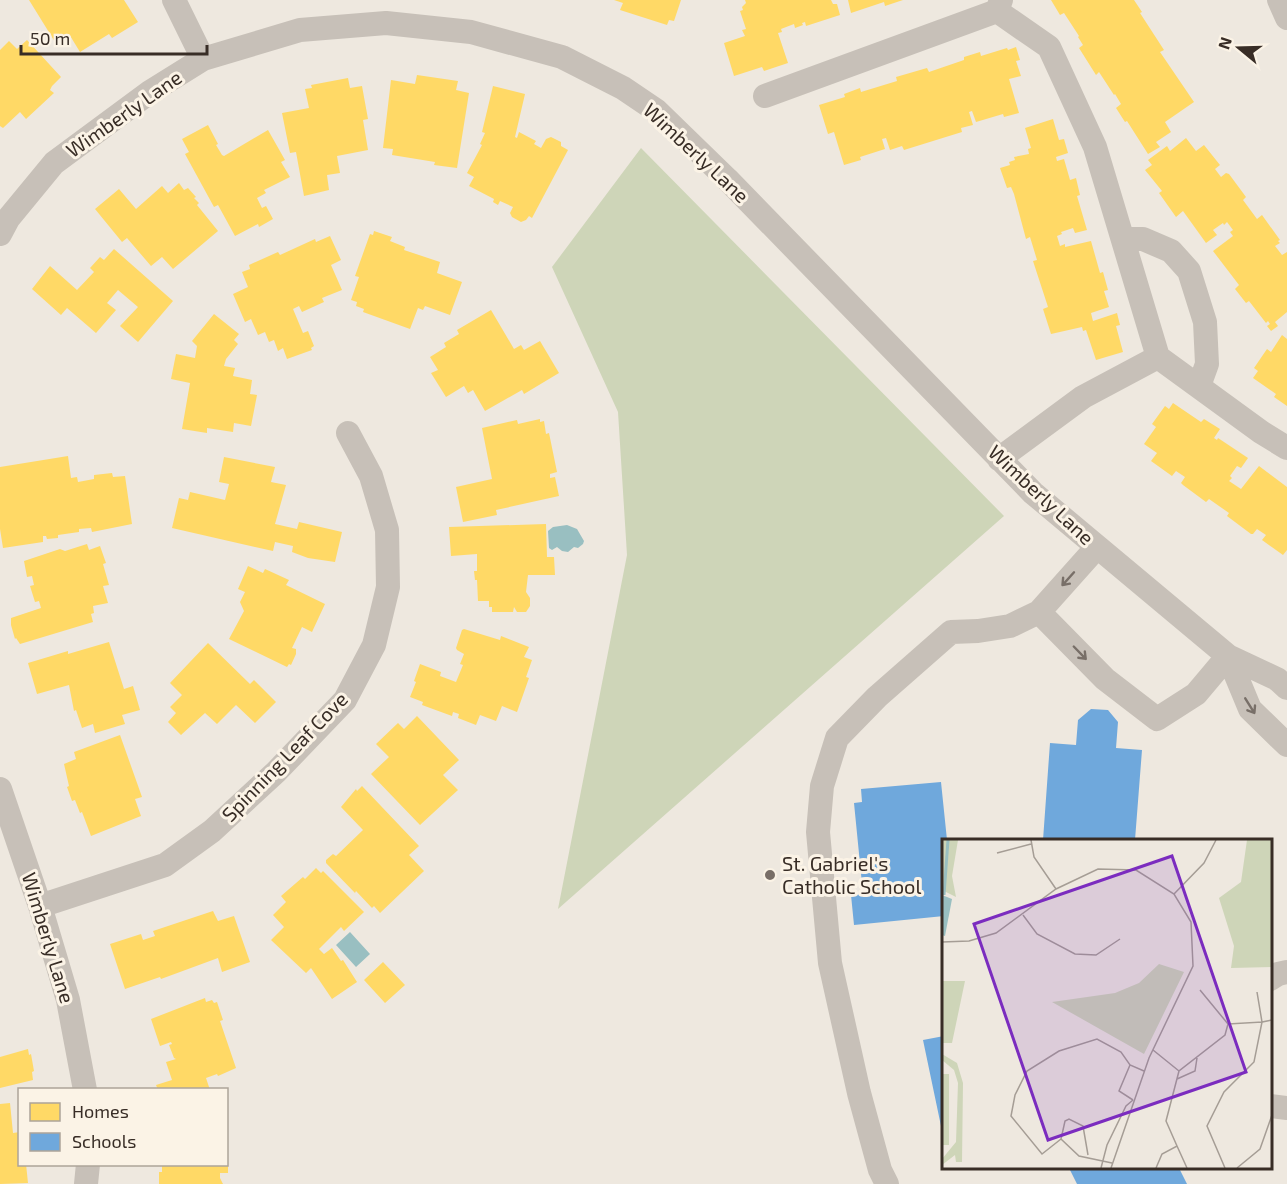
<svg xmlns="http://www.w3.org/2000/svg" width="1287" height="1184" font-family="'Exo 2',sans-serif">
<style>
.green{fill:#ced5b8}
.water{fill:#99bfc1}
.homes{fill:#ffd966}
.schools{fill:#6fa8dc}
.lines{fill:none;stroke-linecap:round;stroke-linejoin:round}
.minor{stroke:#c7c0b8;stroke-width:24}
.oneway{stroke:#786f68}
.poi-dot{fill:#786e67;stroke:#fbf3e6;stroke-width:2}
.labels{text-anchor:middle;stroke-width:6;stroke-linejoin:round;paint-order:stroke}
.street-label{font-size:20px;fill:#382d26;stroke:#fbf3e6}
.poi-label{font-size:20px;fill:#382d26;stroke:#fbf3e6;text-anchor:start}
.inset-river{fill:none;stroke:#99bfc1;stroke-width:3}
.inset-road{fill:none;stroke:#a59d95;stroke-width:1.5}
.view{fill:#7b2cbf;fill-opacity:0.15;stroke:#7b2cbf;stroke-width:3}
.inset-edge{fill:none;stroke:#382d26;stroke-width:3}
</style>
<rect width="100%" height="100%" fill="#eee8df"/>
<path class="green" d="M641 148 1004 516 558 909 627 555 618 412 552 267Z"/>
<path class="water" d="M567 525 577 529 584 541 583 544 578 548 574 547 568 552 562 551 557 547 552 550 549 548 548 531 553 527Z
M350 932 370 954 356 967 336 945Z"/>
<path class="homes" d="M29 0H124L138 22 112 38 109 34 80 52 69 34 55 42Z
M614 0H681L674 21 669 20 667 25 620 10 623 3Z
M745 0H831L833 4H837L840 15 806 26 805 22 802 23 803 25 795 28 794 24 781 29 782 32 778 33 788 63 764 71 762 67 734 76 724 43 745 36 742 30 746 29 740 11 743 10 742 7 746 3Z
M848 0H903L885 6 884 2 851 13Z
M1051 0H1134L1142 12 1140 13 1164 50 1160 52 1194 102 1165 122 1171 132 1156 142 1160 147 1148 154 1127 121 1125 122 1116 108 1121 104 1115 94 1114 95 1099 72 1096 75 1079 48 1083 45 1078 37 1079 36 1064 13 1060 15Z
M27 40 61 77 52 86 50 90 54 93 26 119 20 112 3 128 0 126V50L9 41 17 49Z
M1016 47 1020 60 1016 61 1021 76 1009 79 1019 113 1004 117 1003 114 976 122 972 111 969 112 973 125 961 128 962 132 904 150 902 146 890 150 886 138 882 139 885 149 860 157 861 160 844 165 834 132 828 134 819 105 845 97 844 94 860 88 861 92 897 81 896 77 927 68 929 72 964 60V57L980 52 981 56 1007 48 1008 50Z
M417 75 458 81 456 90 469 93 457 168 434 165 435 162 392 155 393 149 383 148 391 80 415 84Z
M348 78 350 88 362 86 368 119 363 120 368 150 337 156 340 173 327 175 329 190 304 196 296 152 290 153 282 113 309 108 305 89 312 88 311 85Z
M493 86 525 94 515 137 517 138 519 132 536 141 534 144 541 148 546 139 551 137 561 142V146L568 150 532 218 529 216 526 220 521 222 512 217 510 213 513 207 500 201 498 205 493 202 494 199 469 186 474 177 467 173 482 145 480 144 485 133 482 132Z
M1053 119 1059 140 1064 139 1068 153 1056 157 1057 161 1064 159 1070 180 1076 178 1080 195 1077 196 1087 230 1075 233 1073 228 1061 232 1062 234 1057 236 1060 246 1065 244V247L1091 241 1100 273 1103 272 1108 290 1104 291 1109 307 1091 313 1093 321 1117 313 1120 325 1116 326 1123 352 1096 360 1086 330 1083 331 1082 327 1051 334 1043 309 1048 307 1033 261 1037 260 1030 237 1026 239 1014 194 1011 187 1007 188 1000 168 1010 165 1009 162 1015 160 1014 157 1029 154 1028 149 1031 148 1025 128Z
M208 125 218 144 216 145 222 155 224 156 268 130 285 160 281 162 290 177 264 190 266 193 257 198 262 208 266 206 273 219 259 227 258 224 235 236 218 205 214 207 185 154 189 152 182 139Z
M1186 138 1196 151 1204 145 1220 165 1215 169 1221 177 1226 173 1229 174 1246 197 1243 200 1257 219 1262 215 1280 240 1278 241 1280 243 1275 246 1282 255 1287 252V312L1275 322 1278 326 1271 331 1267 326 1270 324 1268 321 1266 323 1249 301 1246 303 1235 289 1239 285 1213 251 1233 236 1230 232 1233 230 1227 222 1224 225 1223 223 1213 230 1217 235 1206 243 1183 211 1176 217 1159 193 1162 191 1145 170 1152 165 1148 160 1167 146 1170 151Z
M179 183 184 190 188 188 196 197 194 198 199 203 197 205 218 231 173 269 162 257 151 266 127 238 122 242 95 209 119 189 136 209 162 186 168 193Z
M374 231 392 237 390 241 405 247 404 250 440 262 437 273 462 282 450 315 425 306 423 310 418 308 410 329 363 312 364 309 356 306 357 302 351 300 359 277 355 276 370 234 373 235Z
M330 236 341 260 331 265 342 290 322 298 324 302 302 312 299 306 293 309 303 333 308 331 314 346 311 348 312 350 287 359 283 348 278 351 274 340 269 342 265 332 258 335 251 319 245 322 233 294 248 287 242 272 250 269 249 265 278 252 280 255 315 239 316 242Z
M114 249 173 301 138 342 120 326 138 307 118 290 107 303 116 310 96 333 67 308 61 315 32 289 50 266 77 290 94 272 90 268 100 257 104 260Z
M491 310 514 349 521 345 524 350 540 341 559 373 524 394 522 390 485 411 473 390 468 393 464 386 446 397 431 373 438 370 430 357 446 347 444 343 459 334 457 330Z
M214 314 239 334 234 340 238 344 226 359 224 366 235 368 233 376 252 380 250 394 257 395 251 426 234 423 233 432 207 428V433L182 429 190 383 171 379 176 354 195 358 197 346 192 341Z
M1282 335 1287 339V406L1274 397 1276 394 1253 378 1258 371 1254 368 1267 349 1271 352Z
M1173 403 1201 422 1204 419 1220 429 1214 438 1217 440 1218 438 1248 458 1241 468 1237 466 1230 476 1232 478 1229 481 1241 489 1259 466 1287 487V550L1283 555 1262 540 1266 535 1257 529 1253 534H1251L1227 516 1229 513 1209 499 1206 502 1183 485 1181 483 1185 477 1176 471 1172 476 1151 461 1157 453 1144 444 1156 427 1152 424 1165 406 1169 409Z
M540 419V422L544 421 546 434 549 433 557 472 550 474V478L555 477 559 496 496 510 497 515 463 522 456 487 492 479 482 428 517 420 518 424Z
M68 456 71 478 77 477 78 482 94 479V475L112 473 113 477 125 476 132 524 92 532 91 528 79 529V532L58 535V538L47 539 46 536H43V542L3 548 0 529V467Z
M224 457 275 467 271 482 286 485 275 524 297 529 299 522 342 532 335 562 308 558 292 552 293 546 275 542 273 551 172 528 179 498 188 500 190 492 225 500 229 484 219 482Z
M546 524 547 557H554L555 575H528L526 592 530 598V606L526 612H517L514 607 513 612H492V607H489V601H478L477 580H475L474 571H477V554L451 556 449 527Z
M87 544 89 550 100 546 106 563 103 564 109 585 103 586 108 603 93 606 94 613 91 614 93 622 20 644 16 638 15 639 11 625V618L41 608 39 601 35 602 30 586 34 585 32 576 27 577 24 561 60 549 65 551Z
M248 566 263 573 265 569 289 580 286 585 325 604 312 632 302 627 292 648 296 649V654L291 665 289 664 287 667 229 639 244 611 240 602 245 592 238 589Z
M464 629 500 640 501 636 529 647 524 657 532 660 526 677 529 678 517 712 502 706 496 721 480 715 476 725 458 718 459 714 453 712 452 716 422 705 423 702 410 697 416 682 414 681 420 664 441 672 440 676 456 682 463 665 460 664 464 654 457 650 456 648 462 630Z
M109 642 124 689 133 686 140 710 122 715 125 724 95 733 93 724 82 728 76 710 74 711 69 685 37 694 28 663 68 651V654Z
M208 643 250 684 254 680 276 702 255 723 236 705 217 724 205 713 181 735 168 722 176 713 170 707 182 695 170 683Z
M417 716 459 760 443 775 458 790 420 825 371 774 389 757 376 744 398 723 404 729Z
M120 735 142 797 135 799 141 816 91 836 82 812 80 813 75 800 72 801 67 787 69 786 64 764 76 759 74 752Z
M362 786 419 846 409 855 424 871 380 913 374 906 372 908 356 891 355 893 326 863V860L333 854 336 856 363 830 341 807 356 789 357 791Z
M316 868 321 873 323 871 364 912 344 931 341 927 319 949 324 954 332 948 341 961 343 960 357 982 332 999 311 968 306 973 271 940 284 927 273 915 286 902 281 896 303 877 305 879Z
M213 911 218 921 234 916 250 962 222 972 218 958 161 979 160 977 125 989 110 944 141 934 143 940 155 936 153 931Z
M383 962 405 985 385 1003 364 980Z
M205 998 206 1002 212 1000 214 1003 217 1002 223 1020 220 1021 236 1068 218 1076 217 1074 206 1078 210 1090H158L156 1085 172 1080 166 1062 176 1059 174 1058 169 1045 172 1044 171 1042 160 1046 151 1019Z
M28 1049 29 1055 31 1054 34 1071 32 1072 33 1080 0 1088V1057Z
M10 1103 13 1133 20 1132V1164H26L28 1183 0 1184V1104Z
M162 1164H228V1173H220V1178L223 1184H159V1172H162Z"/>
<path class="schools" d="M1091 709 1108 710 1118 722 1116 748 1142 750 1135 840H1043L1050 743 1076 745 1078 720Z
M941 782 947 840H944V916L854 925 851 895 863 894 854 803 862 802 861 789Z
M944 1036V1125L941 1126 923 1040Z
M1069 1168H1179L1187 1184H1077Z"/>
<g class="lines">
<path class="minor" d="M174 0 203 59
M1279 0 1287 18
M997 11 1049 47 1095 147 1158 357 1261 432 1287 448
M765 96 997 11 1001 0
M0 234 8 219 54 163 150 92 203 59 300 30 386 23 471 32 562 57 623 88 657 111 727 179 1033 493 1228 656 1277 679 1287 688
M1123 239H1143L1171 251 1189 271 1205 322 1207 364 1199 386
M999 459 1083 397 1158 357
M1039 612 1105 679 1157 719 1196 694 1228 656
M1228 656 1250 709 1287 745
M0 789 40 906 68 1000 85 1090
M40 906 165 865 212 831 276 772 345 700 374 645 388 587 387 530 371 476 348 433
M1270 979 1278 974 1287 972
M1270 1106 1287 1108
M86 1184 88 1164
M887 1184 880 1170 859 1093 830 963 818 832 822 786 837 738 877 697 951 632 978 631 1010 626 1039 612 1097 547"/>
</g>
<defs><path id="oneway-shaft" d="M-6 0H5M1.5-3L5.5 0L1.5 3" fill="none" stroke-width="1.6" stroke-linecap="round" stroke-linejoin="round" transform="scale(1.5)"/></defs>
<g class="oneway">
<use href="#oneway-shaft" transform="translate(1068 579) rotate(132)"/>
<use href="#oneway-shaft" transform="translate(1080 653) rotate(46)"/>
<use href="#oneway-shaft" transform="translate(1250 706) rotate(58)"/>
</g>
<circle class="poi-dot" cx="770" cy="875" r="6"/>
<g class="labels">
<g class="street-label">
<text transform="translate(124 114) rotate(-35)" y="7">Wimberly Lane</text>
<text transform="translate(696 153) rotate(43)" y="7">Wimberly Lane</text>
<text transform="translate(1041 495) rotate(43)" y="7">Wimberly Lane</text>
<text transform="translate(285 757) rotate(-46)" y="7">Spinning Leaf Cove</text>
<text transform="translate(48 938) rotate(73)" y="7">Wimberly Lane</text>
</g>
<g class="poi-label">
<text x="782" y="871">St. Gabriel's<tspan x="782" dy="23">Catholic School</tspan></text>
</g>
</g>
<g transform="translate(942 839)">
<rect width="330" height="330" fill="#eee8df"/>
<path d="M0 1H16L10 37 14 58 0 51ZM305 1H330V128L289 129 292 107 277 59 299 43ZM217 125 242 133 202 215 110 163 173 154 197 144ZM0 142H23L10 204H0ZM0 215 15 224 21 244 20 323H14L13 316 0 326V320L14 303 16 244 12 231 0 221ZM0 235H7V306H0Z" fill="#ced5b8"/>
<path d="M0 56 10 60 3 97 0 96Z" fill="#99bfc1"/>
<path class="inset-river" d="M2 56 6 1"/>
<path class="inset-road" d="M89 1 92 18 114 50M55 14 89 5M232 55 262 24 274 1M81 76 95 95 133 115 154 116 178 100M0 103 27 102 54 94 114 50 156 30 194 31 232 55 249 83 251 127 207 219 169 329M258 151 286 185 320 183 312 223 282 253 265 287 283 329M315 153 320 183 330 181M211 211 237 232M188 226 177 252 191 261M235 240 253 232 255 219M119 300 100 315 69 277 73 256 85 232 117 212 155 200 179 213 188 226 202 232M235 307 224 282 237 232 283 196 286 185M146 316 141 287 127 280 123 282 119 300 137 317 170 324M159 329 165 306 184 267 191 261M214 329 220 315 235 307 245 329M295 329 318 310 330 276"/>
<path class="view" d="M230 17 304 233 106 301 32 85Z"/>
<rect width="330" height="330" class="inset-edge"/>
</g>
<rect x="18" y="1088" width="210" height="78" fill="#fbf3e6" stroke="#ada499" stroke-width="1.5"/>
<rect x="30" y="1103" width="30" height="18" fill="#ffd966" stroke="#ada499" stroke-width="1.5"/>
<text x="72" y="1118" font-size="18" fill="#382d26">Homes</text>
<rect x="30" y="1133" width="30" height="18" fill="#6fa8dc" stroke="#ada499" stroke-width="1.5"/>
<text x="72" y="1148" font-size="18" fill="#382d26">Schools</text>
<g transform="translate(1239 48) rotate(289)" stroke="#fbf3e6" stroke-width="4.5" paint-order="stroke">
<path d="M0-4.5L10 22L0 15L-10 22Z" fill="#382d26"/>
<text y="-9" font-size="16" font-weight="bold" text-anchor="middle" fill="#382d26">N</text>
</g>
<path d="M21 45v9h186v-9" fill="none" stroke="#382d26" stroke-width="3"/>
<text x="30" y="45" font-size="18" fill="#382d26" stroke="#fbf3e6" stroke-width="4.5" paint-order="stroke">50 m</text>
</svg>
